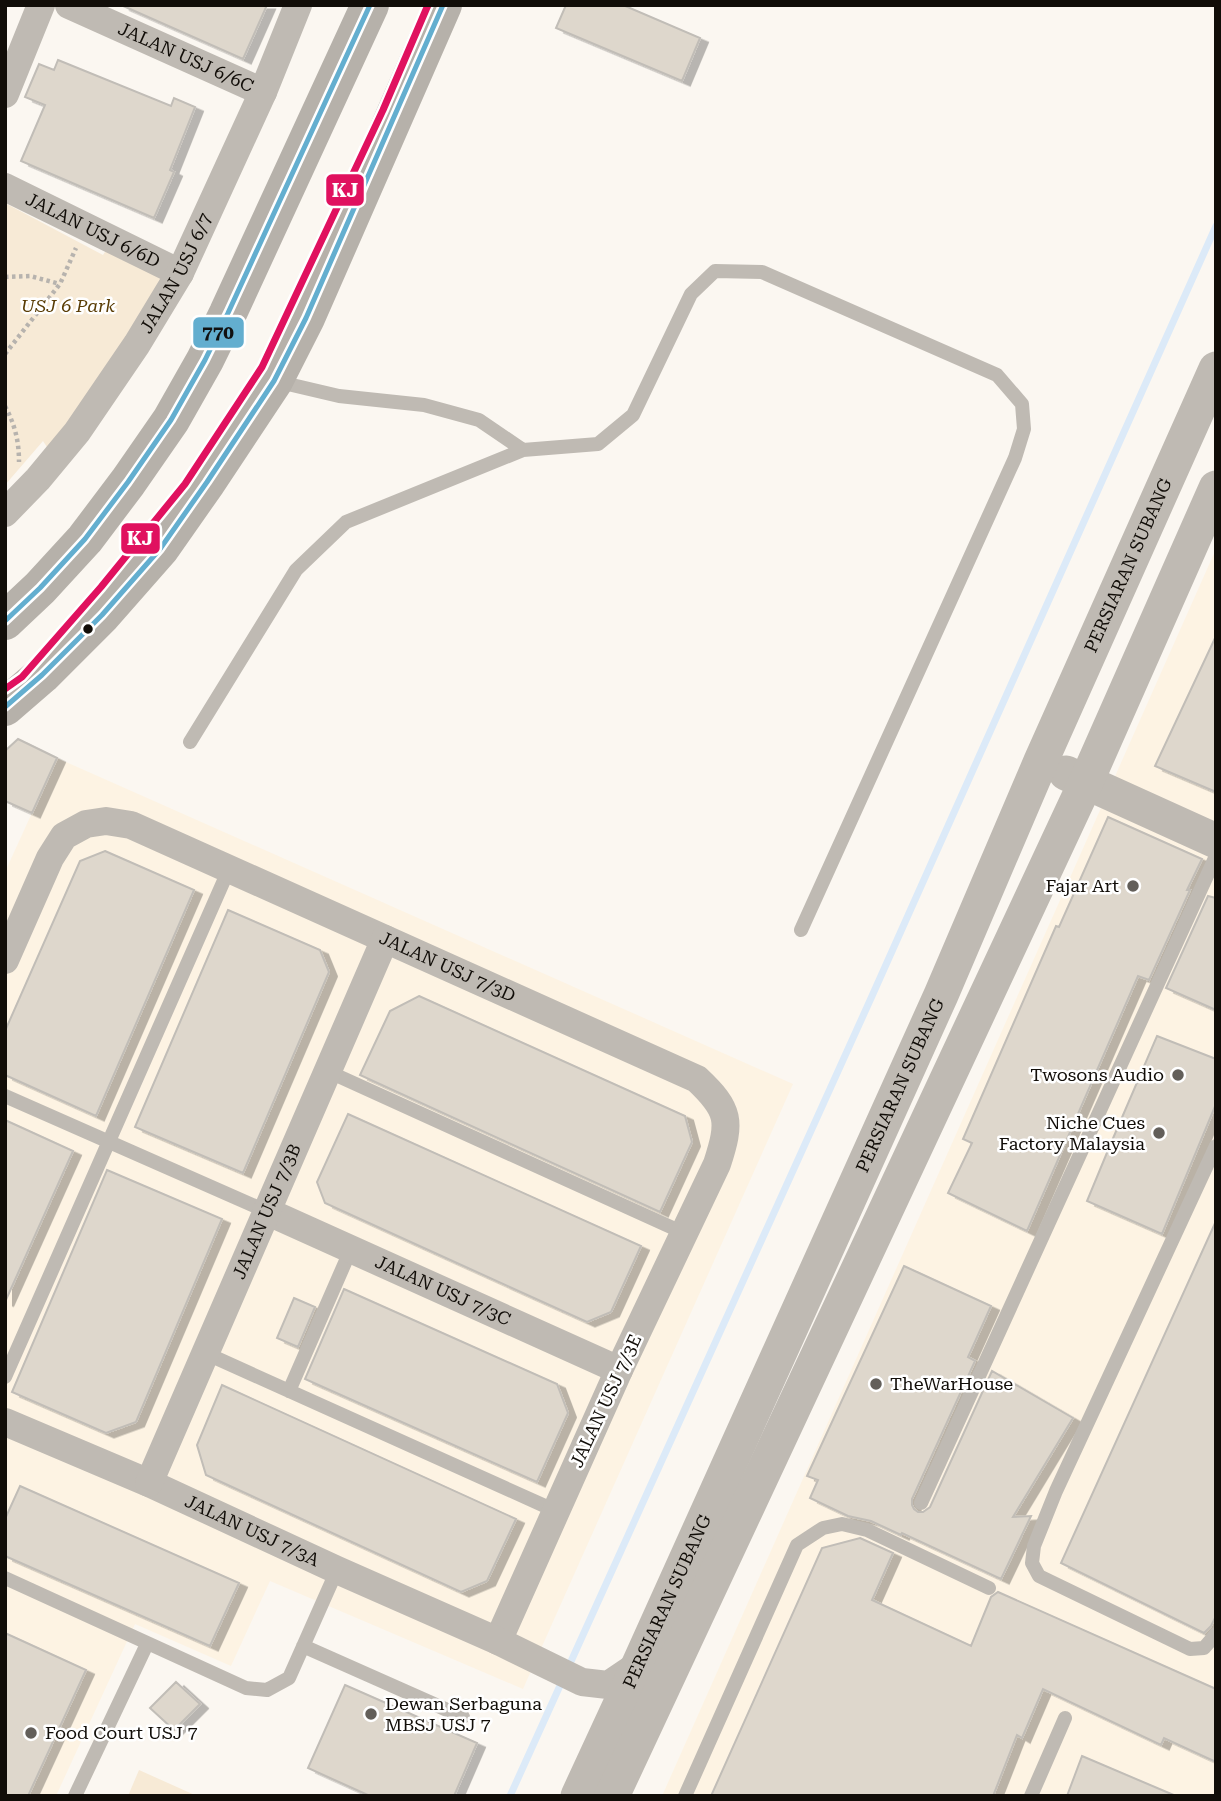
<svg xmlns="http://www.w3.org/2000/svg" width="1221" height="1801" font-family="'Roboto Serif',serif">
<style>
.built{fill:#fdf3e3}
.green{fill:#f7ead6}
.lines{fill:none;stroke-linecap:round;stroke-linejoin:round}
.stream{stroke:#dceaf8;stroke-width:7}
.building{fill:#ded7cc;stroke:#c1bdb7;stroke-width:2;filter:url(#shadow)}
.path{stroke:#b7b3ae;stroke-width:4.5;stroke-dasharray:3.5 3.5;stroke-linecap:butt}
.service{stroke:#bfbab3;stroke-width:14}
.minor{stroke:#bfbab3;stroke-width:28}
.tertiary{stroke:#bfbab3;stroke-width:35}
.primary{stroke:#b6b1aa;stroke-width:38}
.bus-1-casing{stroke:#fff;stroke-width:10}
.bus-1{stroke:#63aecf;stroke-width:5}
.rail-1-casing{stroke:#fff;stroke-width:12}
.rail-1{stroke:#e0115f;stroke-width:7}
.bus-dot{fill:#110d08;stroke:#fff;stroke-width:2.5}
.poi-dot{fill:#635f5a;stroke:#fff;stroke-width:2.5}
.labels{text-anchor:middle;stroke-width:5;stroke-linejoin:round;paint-order:stroke}
.street-label{font-size:18px;fill:#110d08;stroke:#fff}
.park-label{font-size:18px;font-style:italic;fill:#593c04;stroke:#fff}
.poi-label{font-size:18px;fill:#110d08;stroke:#fff;text-anchor:end}
.line-badge{stroke:#fff;stroke-width:2.5}
.badge-label{font-size:19px;text-anchor:middle;font-weight:bold;fill:#fff}
.pale-badge-label{font-size:19px;text-anchor:middle;font-weight:bold;fill:#111}
</style>
<defs>
<filter id="shadow"><feDropShadow dx="8" dy="4.5" stdDeviation="0" flood-color="#0004"/></filter>
</defs>
<rect width="100%" height="100%" fill="#fbf7f1"/>
<path class="built" d="M1216 549V1796H662Z
M57 758 793 1084 523 1689 270 1581 231 1666 135 1624 56 1796H5V872Z"/>
<path class="green" d="M5 203 103 255 109 246 170 278 49 450 43 441 5 485Z
M139 1770 197 1796H128Z"/>
<g class="lines">
<path class="stream" d="M568 1668 872 996 1216 226
M510 1796 563 1679"/>
</g>
<path class="building" d="M121 5H267L243 59Z
M566 5H623L700 38 682 81 556 28Z
M58 60 171 106 174 98 195 107 170 170 174 172 154 218 21 161 45 105 25 97 39 64 54 70Z
M1216 636V792L1155 766Z
M18 739 57 758 32 813 5 801V751Z
M1108 817 1202 859 1187 890H1190L1149 980 1138 976 1027 1231 948 1193 972 1143 963 1139 1056 926 1059 927Z
M105 851 194 890 96 1116 5 1075V1031L80 861Z
M1208 896 1216 898V1010L1166 988Z
M228 910 320 950 329 972 243 1173 135 1127Z
M419 996 685 1116 692 1142 660 1212 360 1075 390 1011Z
M1157 1036 1216 1059V1104L1162 1234 1087 1201 1111 1143Z
M348 1114 641 1246 611 1312 587 1322 325 1203 317 1182Z
M5 1120 73 1151 5 1302Z
M107 1170 222 1219 136 1422 106 1433 12 1392Z
M1216 1221V1616L1211 1626 1204 1633 1061 1563Z
M904 1266 991 1306 968 1357 975 1361 912 1499V1505L914 1509 918 1512H923L930 1507 992 1371 1073 1418 1013 1517 1031 1516 1001 1579 902 1533 901 1535 871 1521 848 1516 810 1498 818 1480 807 1476Z
M344 1289 557 1384 568 1413 537 1482 305 1379Z
M294 1298 315 1307 298 1347 277 1338Z
M222 1385 516 1519 487 1581 461 1592 206 1475 197 1445Z
M20 1486 239 1583 210 1646 5 1556V1519Z
M860 1538 893 1553 872 1600 971 1646 991 1597 998 1592 1216 1689V1762L1164 1738 1161 1745 1043 1689 1022 1738 1017 1735 993 1796H711L822 1548Z
M5 1633 86 1670 28 1796H5Z
M176 1682 200 1704 174 1730 150 1708Z
M345 1685 477 1743 454 1796H370L308 1768Z
M1082 1756 1176 1796H1067Z"/>
<g class="lines">
<path class="path" d="M5 277 30 276 60 284
M5 354 60 284 76 248
M5 406C15 425 19 441 19 462"/>
<path class="service" d="M275 381 339 396 424 405 479 420 523 450
M190 742 296 570 346 522 523 450 598 444 633 415 691 294 715 271 762 272 997 375 1022 404 1024 429 1015 458 801 930
M327 1071 684 1233
M5 1096 266 1211
M1216 1146 1056 1491 1034 1546 1032 1563 1039 1576 1190 1649 1204 1648 1216 1634
M205 1353 556 1511
M5 1377 229 869
M289 1391 351 1249
M921 1503 1216 856
M5 1578 246 1688 267 1690 289 1678 337 1570
M303 1646 463 1717
M75 1796 147 1644
M685 1796 797 1545 823 1528 842 1524 867 1530 989 1588
M1031 1796 1065 1718"/>
<g class="minor">
<path id="s1" d="M69 5 263 92"/>
<path d="M5 94 41 5"/>
<path id="s2" d="M5 187 180 273"/>
<path id="s3" d="M5 513 38 479 77 432 137 344 180 273 263 92 298 5"/>
<path id="s4" d="M5 960 50 858 64 836 86 824 106 821 131 825 697 1079C730 1110 731 1121 717 1164L619 1370 498 1641"/>
<path id="s5" d="M266 1211 619 1370"/>
<path id="s6" d="M5 1422 149 1483 337 1570 498 1641 582 1682 608 1685 639 1664"/>
<path id="s7" d="M149 1483 385 939"/>
</g>
<g class="tertiary">
<path d="M1066 773 1216 841"/>
<path id="s8" d="M578 1796 639 1664 941 995 1041 761 1216 369"/>
<path d="M612 1796 1086 782 1216 488"/>
</g>
<path class="primary" d="M5 621 40 588 85 539 128 482 171 420 205 360 228 313 370 5
M5 707 42 675 102 615 160 549 207 482 274 381 306 318 443 5"/>
<g class="bus-1-casing">
<path id="bus-1" d="M5 621 40 588 85 539 128 482 171 420 205 360 228 313 370 5
M5 707 42 675 102 615 160 549 207 482 274 381 306 318 443 5"/>
</g>
<use href="#bus-1" class="bus-1"/>
<g class="rail-1-casing">
<path id="rail-1" d="M5 689 22 677 101 587 185 484 262 367 383 110 428 5"/>
</g>
<use href="#rail-1" class="rail-1"/>
</g>
<circle class="bus-dot" cx="88" cy="629" r="6"/>
<g class="poi-dot">
<circle cx="1133" cy="886" r="7"/>
<circle cx="1178" cy="1075" r="7"/>
<circle cx="1159" cy="1133" r="7"/>
<circle cx="876" cy="1384" r="7"/>
<circle cx="371" cy="1714" r="7"/>
<circle cx="31" cy="1733" r="7"/>
</g>
<g class="labels">
<g class="street-label">
<text dy="6" stroke="none"><textPath href="#s1" startOffset="128">JALAN USJ 6/6C</textPath></text>
<text dy="6" stroke="none"><textPath href="#s2" startOffset="98">JALAN USJ 6/6D</textPath></text>
<text dy="6" stroke="none"><textPath href="#s3" startOffset="296">JALAN USJ 6/7</textPath></text>
<text dy="6" stroke="none"><textPath href="#s8" startOffset="1348">PERSIARAN SUBANG</textPath></text>
<text dy="6" stroke="none"><textPath href="#s4" startOffset="555">JALAN USJ 7/3D</textPath></text>
<text dy="6" stroke="none"><textPath href="#s8" startOffset="780">PERSIARAN SUBANG</textPath></text>
<text dy="6" stroke="none"><textPath href="#s7" startOffset="296">JALAN USJ 7/3B</textPath></text>
<text dy="6" stroke="none"><textPath href="#s5" startOffset="194">JALAN USJ 7/3C</textPath></text>
<text transform="translate(606 1401) rotate(-65)" y="6">JALAN USJ 7/3E</text>
<text dy="6" stroke="none"><textPath href="#s6" startOffset="270">JALAN USJ 7/3A</textPath></text>
<text dy="6" stroke="none"><textPath href="#s8" startOffset="214">PERSIARAN SUBANG</textPath></text>
</g>
<g class="park-label">
<text x="68" y="312">USJ 6 Park</text>
</g>
<g class="poi-label">
<text x="1119" y="892">Fajar Art</text>
<text x="1164" y="1081">Twosons Audio</text>
<text x="1145" y="1129">Niche Cues<tspan x="1145" dy="21">Factory Malaysia</tspan></text>
<text x="890" y="1390" text-anchor="start">TheWarHouse</text>
<text x="385" y="1710" text-anchor="start">Dewan Serbaguna<tspan x="385" dy="21">MBSJ USJ 7</tspan></text>
<text x="45" y="1739" text-anchor="start">Food Court USJ 7</text>
</g>
</g>
<g class="line-badge">
<rect x="325" y="173" width="40" height="34" rx="7" fill="#e0115f"/>
<rect x="192" y="316" width="53" height="33" rx="7" fill="#63aecf"/>
<rect x="120" y="522" width="41" height="33" rx="7" fill="#e0115f"/>
</g>
<g class="badge-label">
<text x="345" y="197">KJ</text>
<text x="140" y="545">KJ</text>
</g>
<g class="pale-badge-label">
<text x="218" y="339">770</text>
</g>
<rect width="1221" height="1801" fill="none" stroke="#110d08" stroke-width="14"/>
</svg>
